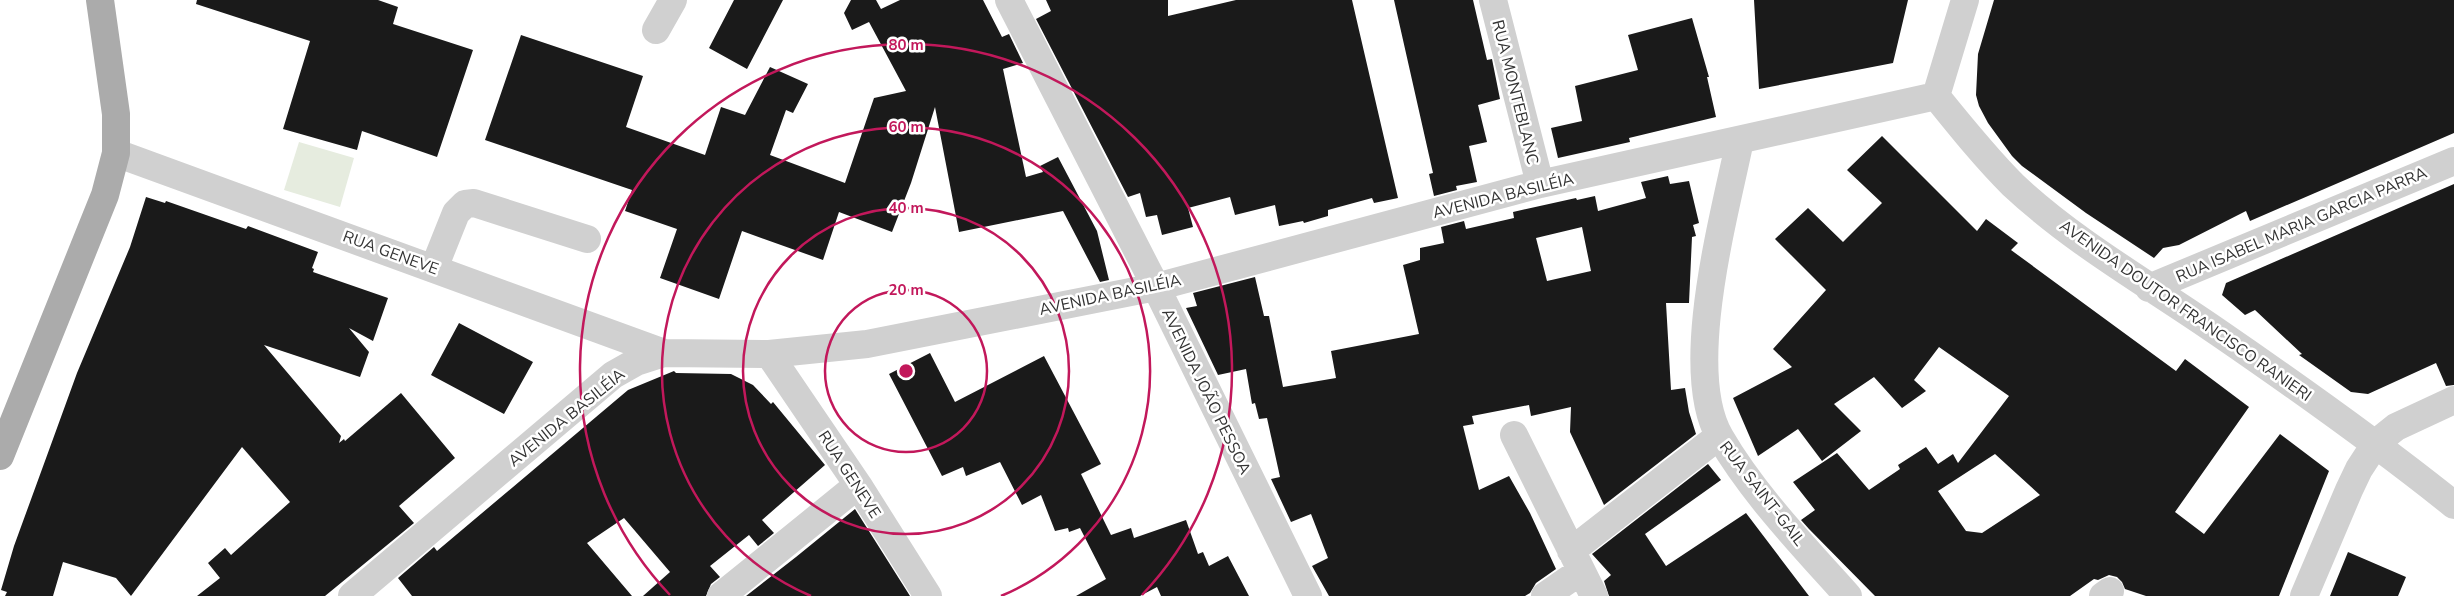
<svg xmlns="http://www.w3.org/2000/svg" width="2454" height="596" font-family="'Nunito Sans',sans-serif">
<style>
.green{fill:#e6ecdf}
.building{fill:#1a1a1a;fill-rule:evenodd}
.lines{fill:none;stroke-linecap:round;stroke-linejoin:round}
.minor{stroke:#d0d0d0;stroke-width:28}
.major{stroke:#ababab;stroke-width:28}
.ring{fill:none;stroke:#c2185b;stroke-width:2.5}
.labels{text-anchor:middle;stroke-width:5;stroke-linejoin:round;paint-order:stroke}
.street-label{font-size:16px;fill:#333;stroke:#fff}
.centre{fill:#c2185b;stroke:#fff;stroke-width:2.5}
.ring-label{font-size:15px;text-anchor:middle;font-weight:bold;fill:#c2185b;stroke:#fff;stroke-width:5;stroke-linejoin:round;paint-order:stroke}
</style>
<rect width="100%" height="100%" fill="#fff"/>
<path class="green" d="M299 142 354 158 340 207 284 190Z"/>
<path class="building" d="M197 0H378L398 7 393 24 473 50 437 157 362 131 357 150 283 129 310 41 196 4Z
M734 0H783L747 69 709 48Z
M851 0H876L881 9 900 0H983L1002 37 1009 34 1023 63 1003 69 1026 177 1043 172 1040 166 1058 157 1097 231 1109 280 1100 282 1063 211 959 232 935 107 911 183 892 232 839 212 823 260 742 231 719 299 660 278 677 229 625 211 632 190 485 140 521 35 643 76 626 127 705 155 721 107 745 115 770 67 808 84 793 113 786 110 770 155 845 183 874 98 906 91 869 22 852 30 844 13Z
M1046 0H1168V16L1236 0H1352L1398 198 1374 203 1372 198 1328 210V216L1304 223 1303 221 1279 226 1275 205 1235 215 1230 197 1188 208 1193 227 1162 235 1157 215 1146 217 1140 193 1128 197 1036 19 1051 11Z
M1394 0H1473L1487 60 1492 59 1500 99 1478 105 1487 142 1469 146 1477 182 1456 186 1457 190 1434 196 1429 174 1433 173Z
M1754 0H1908L1893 63 1759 89Z
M1994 0H2454V133L2250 221 2246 211 2179 245 2163 248 2154 258 2086 213 2022 166 2012 156 1988 123 1979 106 1976 95 1978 54Z
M1692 18 1709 77H1707L1716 117 1629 138 1630 142 1558 158 1551 128 1582 121 1575 86 1638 70 1628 35Z
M1882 136 1977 231 1986 219 2018 243 2011 250 2176 371 2185 359 2249 407 2175 512 2204 534 2280 434 2329 471 2279 596H2146L2125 589 2122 582 2117 577 2109 575 2098 580 2094 579 2070 596H1875L1809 529 1801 520 1815 510 1793 482 1837 453 1869 490 1900 469 1898 465 1926 447 1938 464 1953 454 1958 463 2009 396 1939 347 1914 380 1926 391 1902 408 1874 377 1834 404 1861 431 1822 461 1798 429 1758 456 1733 398 1792 367 1773 349 1826 290 1775 239 1808 208 1843 242 1882 203 1847 170ZM1995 454 2040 495 1982 533 1966 531 1938 491Z
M1668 176 1670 184 1689 181 1699 223 1693 225 1696 236 1692 237 1689 303H1666L1671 390 1685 388 1689 412 1696 434 1604 505 1570 432 1571 407 1531 416 1529 405 1472 416 1474 424 1463 426 1479 490 1509 476 1530 513 1556 569 1536 583 1530 593 1525 596H1329L1312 566 1328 558 1311 514 1291 522 1271 479 1280 477 1267 418 1259 419 1255 403 1252 404 1246 369 1218 375 1186 308 1197 306 1193 293 1255 277 1264 316H1269L1283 387 1336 378 1331 351 1419 334 1403 265 1420 260V248L1444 243 1441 227 1464 221 1466 229 1514 218 1513 212 1576 198 1577 200 1595 196 1598 211 1646 198 1641 182ZM1582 227 1591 271 1547 281 1536 238Z
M2454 184V385L2446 386 2436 363 2368 394 2351 392 2299 355 2302 354 2255 310 2245 315 2222 295 2226 283Z
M146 197 165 203 166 201 246 229 248 226 318 252 312 268 314 269 313 272 388 298 373 341 349 328 369 352 360 377 264 345 341 436 339 443 344 439 345 441 401 393 455 458 399 506 414 523 325 596H197L220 578 208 563 225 548 231 555 290 502 242 447 131 596 116 578 63 562 53 596H5L7 592 1 590 14 546 49 450 77 373 130 247Z
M459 323 533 362 504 414 431 375Z
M930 353 955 402 1044 356 1101 464 1081 474 1111 535 1131 528 1134 538 1186 520 1198 554 1203 552 1209 566 1228 556 1249 596H1161L1157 587 1140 596H1076L1106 579 1080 528 1069 532 1068 528 1055 531 1041 495 1022 505 1000 462 966 476 963 467 942 476 889 374Z
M674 371 676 373 731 374 753 385 771 404 773 402 825 465 762 520 774 533 758 546 749 535 710 566 720 577 711 584 706 596H643L670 572 624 518 587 543 632 596H412L398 578 434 547 437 551 628 390Z
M1708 464 1721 480 1645 534 1666 566 1746 513 1809 596H1609L1604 581 1611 575 1592 554Z
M855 509 910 596H746L796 557Z
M2348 552 2406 577 2398 596H2330Z"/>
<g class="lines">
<path class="minor" d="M1009 0 1156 287 1308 596
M1493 0 1540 184
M656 30 673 0
M1936 96C1961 127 1985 157 2013 185 2075 243 2150 285 2219 333 2299 388 2378 444 2454 505
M1936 96 1965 0
M1740 140C1725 214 1681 370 1720 437 1753 494 1804 547 1848 596
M116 153 664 353
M434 268 456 213 465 204 474 203 587 239
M2149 288 2454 161
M769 354 858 485 928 596
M1514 435 1594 596
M1571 551 1719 436
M352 596 613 375 636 362 664 353 769 354 867 344 1156 287 1540 184 1936 96
M721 596 858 485
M1545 596 1581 571
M2103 596 2110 591
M2304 596 2349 490 2359 469 2376 443 2396 427 2454 400"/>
<path class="major" d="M0 456 105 195 116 153V114L100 0"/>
</g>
<g class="ring">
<circle cx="906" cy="371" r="81"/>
<circle cx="906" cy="371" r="163"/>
<path d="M811 596A244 244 0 1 1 1001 596"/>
<path d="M670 595A326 326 0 1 1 1142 595"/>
</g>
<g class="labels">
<g class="street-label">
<text transform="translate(1516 92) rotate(76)" y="6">RUA MONTEBLANC</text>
<text transform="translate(1503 195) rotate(-14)" y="6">AVENIDA BASILÉIA</text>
<text transform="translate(2301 224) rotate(-23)" y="6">RUA ISABEL MARIA GARCIA PARRA</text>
<text transform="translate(391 252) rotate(20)" y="6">RUA GENEVE</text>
<text transform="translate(1110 294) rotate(-12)" y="6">AVENIDA BASILÉIA</text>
<text transform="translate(2186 310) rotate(35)" y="6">AVENIDA DOUTOR FRANCISCO RANIERI</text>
<text transform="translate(1207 391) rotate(64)" y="6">AVENIDA JOÃO PESSOA</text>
<text transform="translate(566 417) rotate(-39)" y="6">AVENIDA BASILÉIA</text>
<text transform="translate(850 474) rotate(57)" y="6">RUA GENEVE</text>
<text transform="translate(1763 493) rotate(52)" y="6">RUA SAINT-GAIL</text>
</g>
</g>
<circle cx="906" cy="371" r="8" class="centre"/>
<g class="ring-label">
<text x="906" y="50">80 m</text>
<text x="906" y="132">60 m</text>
<text x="906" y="213">40 m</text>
<text x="906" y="295">20 m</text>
</g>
</svg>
